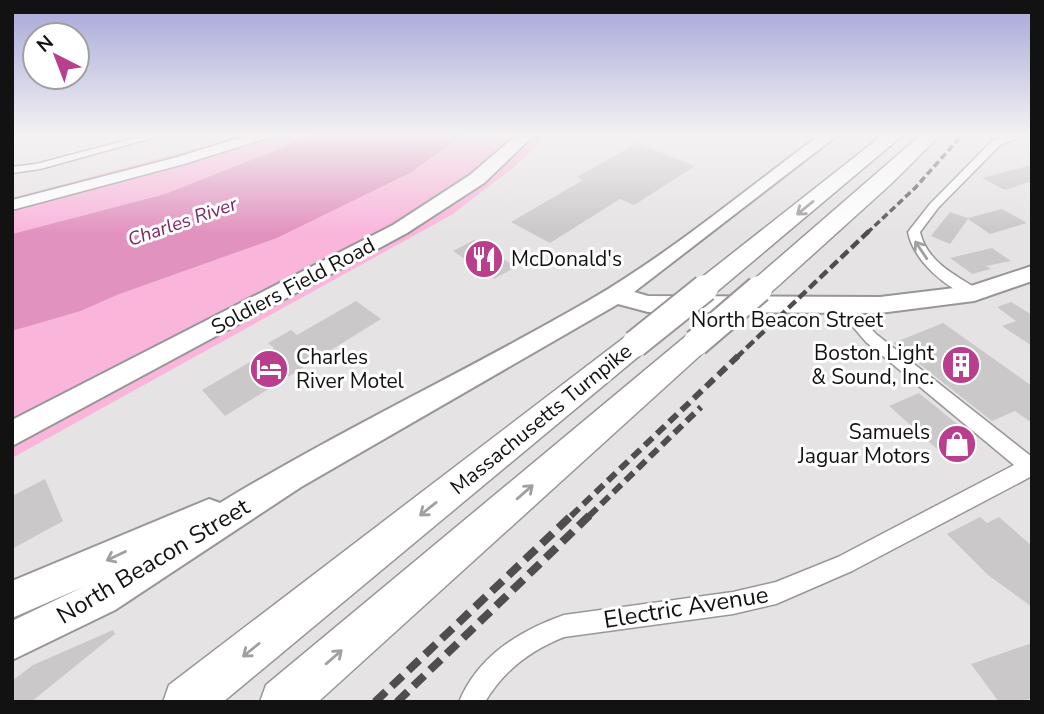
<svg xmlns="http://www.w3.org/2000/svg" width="1044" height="714" font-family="'Nunito Sans',sans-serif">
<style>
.green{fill:#fab5db}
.water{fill:#e292bf}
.building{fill:#cbc8ca}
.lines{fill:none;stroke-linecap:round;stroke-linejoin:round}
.street-casing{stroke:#999698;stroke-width:3}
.secondary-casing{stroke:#999698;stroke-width:3}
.primary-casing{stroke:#999698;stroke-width:4}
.highway-casing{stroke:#999698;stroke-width:3}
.street{fill:#fff;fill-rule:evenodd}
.secondary{fill:#fff;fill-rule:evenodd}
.primary{fill:#fff;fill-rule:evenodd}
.highway{fill:#fff;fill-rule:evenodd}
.rail-far3{stroke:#4f4d4e;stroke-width:3.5;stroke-dasharray:7 3.5;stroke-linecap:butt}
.rail-far2{stroke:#4f4d4e;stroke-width:4.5;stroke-dasharray:10 4.5;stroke-linecap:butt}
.rail-far1{stroke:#4f4d4e;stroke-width:6;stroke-dasharray:11 6;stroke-linecap:butt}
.rail{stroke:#4f4d4e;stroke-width:8;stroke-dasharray:15 8;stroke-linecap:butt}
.highway-bridge-casing{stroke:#999698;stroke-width:30;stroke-linecap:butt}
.highway-bridge{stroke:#fff;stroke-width:26}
.oneway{stroke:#a1a0a1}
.labels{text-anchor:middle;stroke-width:6;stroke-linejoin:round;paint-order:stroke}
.far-water-label{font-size:19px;font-style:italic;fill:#812560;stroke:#fff}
.poi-label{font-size:21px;fill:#131213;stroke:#fff;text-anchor:start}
.street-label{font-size:21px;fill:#131213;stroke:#fff}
.near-street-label{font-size:24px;fill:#131213;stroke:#fff}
</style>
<rect width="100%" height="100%" fill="#e6e3e5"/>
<path class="green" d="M244 134H307L286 146 165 194 12 234V198L184 152Z
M466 134H548L514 167 453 214 12 458V331L81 311 117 295 277 238 394 181 426 163Z"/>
<path class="water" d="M307 134H466L410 173 277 238 117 295 81 311 12 331V234L165 194 286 146Z"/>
<path class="building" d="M637 143 695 166 634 205 620 199 550 243 511 222 583 180 577 177Z
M1032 165V181L1005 190 982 178Z
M1002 209 1027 223 990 234 968 219 950 244 931 236 950 212 968 218Z
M474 240 516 267 494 279 453 251Z
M992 248 1011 261 986 266 991 269 972 274 950 258Z
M356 301 381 319 225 416 202 390 274 348 268 343 291 330 297 335Z
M1011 302 1032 315V346L1002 326 1016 321 997 307Z
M943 323 1032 386V423L1015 411 992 421 893 343Z
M919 393 978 441 946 457 889 406Z
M45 479 63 521 12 549V496Z
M980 517 987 523 999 517 1032 546V607L988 575 947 534Z
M113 630 115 634 31 702H12V681L33 665Z
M1032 643V698L1020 702H999L971 664Z"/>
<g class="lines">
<g class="street-casing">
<path id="street" d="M151 134H166L40 169 12 173V167L36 164Z
M1014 134H1027L1000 145 938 208 920 232C927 262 955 275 979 290L981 293 979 296 974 298C947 290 913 260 908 232L930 204 992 141Z
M843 302 848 304 876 334 1032 457V476L852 571 776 604 733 614 564 637C531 650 503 671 485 702H459C478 656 519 631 564 615L733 592 776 582 838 557 1014 465 866 342 836 307Z"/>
</g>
<g class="secondary-casing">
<path id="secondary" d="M252 134H272L270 137 184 164 12 210V200L174 158Z"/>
</g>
<g class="primary-casing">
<path id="primary" d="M518 134H535L484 183 407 233 12 446V420L393 225 470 175Z
M821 134H839L634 292 648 296 880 297 971 286 1032 266V281L974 301 880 313 648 312 618 304 301 487 115 610 12 660V621L83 587 12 618V581L209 499 220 503C340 430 467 371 588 301 671 253 745 190 821 134Z"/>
</g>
<g class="highway-casing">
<path id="highway" d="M884 134H904L714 294 705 296 696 294 692 288 696 282Z
M922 134H941L892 183 768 295 759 297 750 295 746 289 750 283Z
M696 333 706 336 711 343 706 350 318 702H260L266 685 686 336Z
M635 334 645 337 650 344 645 351 223 702H163L169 685 625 337Z"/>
</g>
<use href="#street" class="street"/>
<use href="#secondary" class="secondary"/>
<use href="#primary" class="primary"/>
<use href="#highway" class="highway"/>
<path class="rail-far3" d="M867 233 915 188 963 134"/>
<path class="rail-far2" d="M736 358 869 231"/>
<path class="rail-far1" d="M571 516 738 356
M589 516 701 407"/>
<path class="rail" d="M375 702 573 514
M397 702 591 514"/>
<g class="highway-bridge-casing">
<path id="highway-bridge" d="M696 343 759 289
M635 344 705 288"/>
</g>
<use href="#highway-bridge" class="highway-bridge"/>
</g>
<defs><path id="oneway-shaft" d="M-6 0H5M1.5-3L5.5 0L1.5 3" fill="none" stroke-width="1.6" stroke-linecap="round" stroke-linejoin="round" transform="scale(1.75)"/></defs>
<g class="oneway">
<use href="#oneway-shaft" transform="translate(805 208) rotate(141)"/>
<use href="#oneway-shaft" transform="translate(921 250) rotate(-124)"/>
<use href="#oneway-shaft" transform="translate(525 492) rotate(-41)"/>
<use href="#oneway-shaft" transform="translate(428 509) rotate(141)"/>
<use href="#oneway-shaft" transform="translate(116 556) rotate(155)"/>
<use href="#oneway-shaft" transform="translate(251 650) rotate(141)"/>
<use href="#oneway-shaft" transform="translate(334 657) rotate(-41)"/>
</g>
<linearGradient id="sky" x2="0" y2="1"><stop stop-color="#a5a6d8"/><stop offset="0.58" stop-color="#f4f2f3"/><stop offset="1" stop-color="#f4f2f3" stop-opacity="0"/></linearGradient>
<rect width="1044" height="233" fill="url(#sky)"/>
<defs>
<g id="restaurant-disc" transform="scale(2.0125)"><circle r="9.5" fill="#ba3e8e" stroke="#fff"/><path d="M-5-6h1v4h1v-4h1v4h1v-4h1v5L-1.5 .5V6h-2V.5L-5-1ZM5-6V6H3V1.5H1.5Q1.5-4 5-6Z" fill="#fff"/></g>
<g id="building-disc" transform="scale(2.0125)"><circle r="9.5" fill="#ba3e8e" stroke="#fff"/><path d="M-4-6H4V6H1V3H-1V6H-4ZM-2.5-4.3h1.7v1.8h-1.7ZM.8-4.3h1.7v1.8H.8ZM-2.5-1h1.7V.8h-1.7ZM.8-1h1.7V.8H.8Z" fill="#fff"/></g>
<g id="hotel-disc" transform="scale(2.0125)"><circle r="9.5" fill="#ba3e8e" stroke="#fff"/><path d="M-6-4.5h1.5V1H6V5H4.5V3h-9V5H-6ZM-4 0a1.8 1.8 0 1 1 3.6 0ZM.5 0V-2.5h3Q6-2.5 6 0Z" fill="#fff"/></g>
<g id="shop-disc" transform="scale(2.0125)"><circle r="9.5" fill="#ba3e8e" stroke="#fff"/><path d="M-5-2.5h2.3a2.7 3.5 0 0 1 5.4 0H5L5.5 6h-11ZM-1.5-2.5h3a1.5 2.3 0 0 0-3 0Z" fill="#fff"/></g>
</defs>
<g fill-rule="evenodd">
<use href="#restaurant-disc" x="484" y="259"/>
<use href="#building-disc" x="961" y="365"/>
<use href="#hotel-disc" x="269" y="369"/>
<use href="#shop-disc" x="957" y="444"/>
</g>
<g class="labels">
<g class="far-water-label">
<text transform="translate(182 221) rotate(-19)" y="7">Charles River</text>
</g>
<g class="poi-label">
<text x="511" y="266">McDonald's</text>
<text x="934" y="360" text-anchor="end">Boston Light<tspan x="934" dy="24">&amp; Sound, Inc.</tspan></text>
<text x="296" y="364">Charles<tspan x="296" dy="24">River Motel</tspan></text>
<text x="930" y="439" text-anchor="end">Samuels<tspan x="930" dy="24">Jaguar Motors</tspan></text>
</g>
<g class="street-label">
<text transform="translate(293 286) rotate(-28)" y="7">Soldiers Field Road</text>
<text x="787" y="327">North Beacon Street</text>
<text transform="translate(541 419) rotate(-39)" y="7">Massachusetts Turnpike</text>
</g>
<g class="near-street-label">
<text transform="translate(153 561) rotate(-31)" y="8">North Beacon Street</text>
<text transform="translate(686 607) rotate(-9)" y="8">Electric Avenue</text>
</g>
</g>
<rect width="1044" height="714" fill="none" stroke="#131213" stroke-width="28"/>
<g transform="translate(56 56) rotate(318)"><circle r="33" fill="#ffffff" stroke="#a1a0a1" stroke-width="2"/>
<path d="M0-5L12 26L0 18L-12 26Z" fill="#ba3e8e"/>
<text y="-10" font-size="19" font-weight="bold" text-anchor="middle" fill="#131213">N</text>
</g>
</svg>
